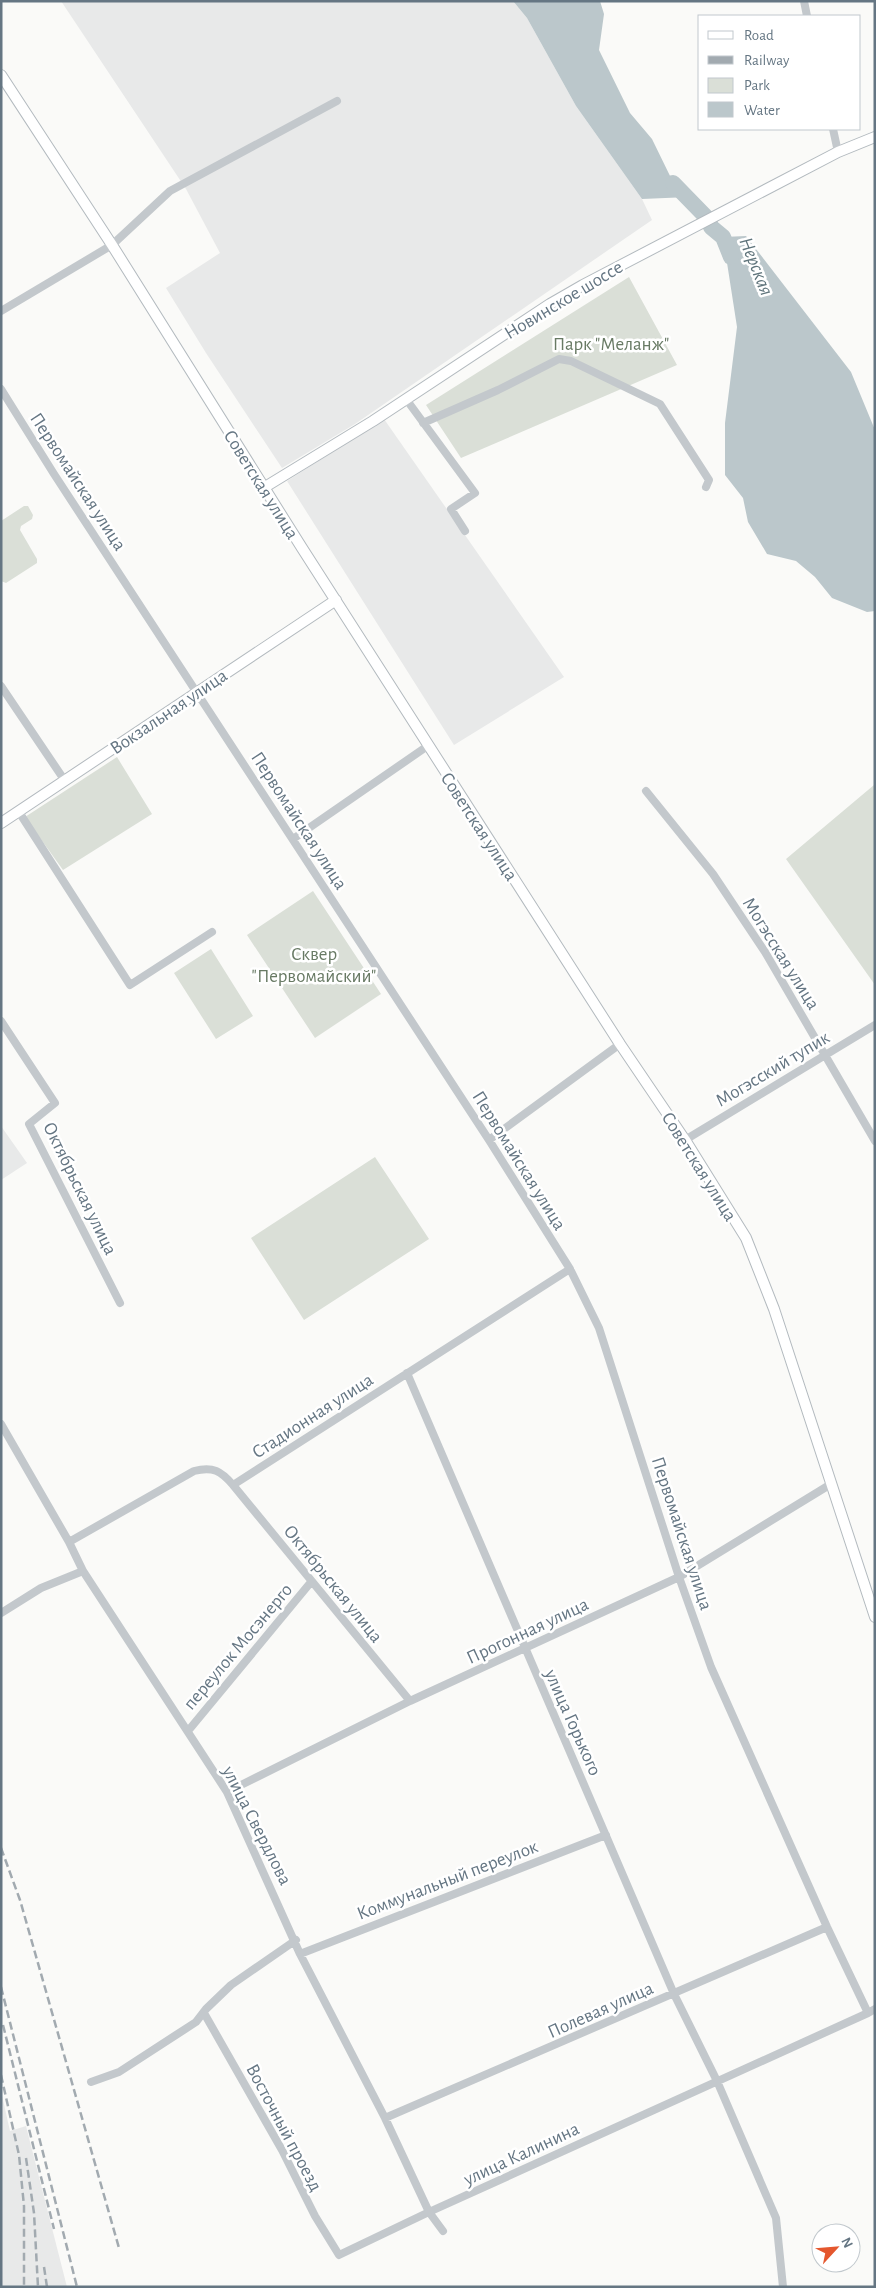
<svg xmlns="http://www.w3.org/2000/svg" width="876" height="2288" font-family="'Alegreya Sans',sans-serif">
<style>
.built{fill:#e8e9e9}
.green{fill:#dadfd7}
.water{fill:#bbc7cb}
.lines{fill:none;stroke-linecap:round;stroke-linejoin:round}
.river{stroke:#bbc7cb;stroke-width:16}
.secondary-casing{stroke:#b3babf;stroke-width:12}
.street{stroke:#c3c8cc;stroke-width:8}
.secondary{stroke:#fff;stroke-width:10}
.rail{stroke:#a2aab0;stroke-width:2.5;stroke-dasharray:8 4;stroke-linecap:butt}
.labels{text-anchor:middle;stroke-width:5;stroke-linejoin:round;paint-order:stroke}
.street-label{font-size:19px;fill:#657683;stroke:#fff}
.park-label{font-size:19px;fill:#687a64;stroke:#fff}
.water-label{font-size:20px;font-style:italic;fill:#60757c;stroke:#fff}
</style>
<rect width="100%" height="100%" fill="#fafaf8"/>
<path class="built" d="M61 1H513L527 18 576 106 642 199 652 220 355 424 282 468 206 353 166 288 220 253 186 189Z
M384 419 564 677 454 745 287 481Z
M1 1126 27 1163 1 1180Z
M1 2091 10 2131 26 2126 67 2287H1Z"/>
<path class="green" d="M629 277 677 365 461 458 426 405Z
M24 506H28L33 515 32 519 21 526 20 530 37 559V563L6 583 1 581V521Z
M117 757 152 814 63 870 25 817Z
M874 785 875 786V985L786 859Z
M313 891 381 994 315 1038 247 935Z
M211 949 253 1016 216 1039 174 973Z
M375 1157 429 1239 304 1320 251 1238Z"/>
<path class="water" d="M513 1H600L604 14 599 50 630 113 652 139 672 180 689 197 642 199 576 106 527 18Z
M746 236 851 372 875 430V611L867 612 832 598 815 577 796 561 767 554 748 522 743 498 725 475V423L737 327 723 237Z"/>
<g class="lines">
<path class="river" d="M673 183 709 220 711 227 723 237 731 257"/>
<g class="secondary-casing">
<path id="secondary" d="M1 75 112 245 302 548 620 1044 685 1140 746 1238 774 1309 875 1617
M265 487 373 421 550 304 583 285 838 152 875 137
M1 823 336 600"/>
</g>
<path class="street" d="M804 1 807 16
M833 129 838 152
M1 311 112 245 170 191 337 101
M1 389 54 474 489 1140 570 1269 599 1328 679 1577 711 1667 827 1927 868 2013 875 2009
M406 399 475 493 451 509 465 531
M423 423 498 390 559 359 571 361 660 404 709 480 706 487
M1 686 65 781
M646 791 713 874 765 952 875 1141
M19 812 130 985 212 932
M293 839 429 745
M1 1021 55 1103 29 1124 120 1303
M489 1140 620 1044
M685 1140 875 1025
M407 1373 674 1994 717 2081 776 2218 783 2287
M1 1424 69 1542 83 1571 227 1792 300 1954 385 2118 429 2212 443 2231
M233 1485 410 1701
M69 1542 194 1471C213 1466 221 1471 233 1485L570 1269
M1 1613 41 1588 83 1571
M188 1731 311 1582
M227 1792 410 1701 679 1577 831 1484
M300 1954 606 1835
M204 2013 282 2150 315 2216 339 2255 429 2212 868 2013
M91 2082 119 2072 196 2022 206 2009 231 1985 296 1940
M385 2118 827 1927"/>
<use href="#secondary" class="secondary"/>
<path class="rail" d="M1 1848 20 1900 119 2248
M1 1987 77 2287
M3 2025 54 2229
M1 2075 19 2155 24 2206V2287
M26 2158 34 2213 38 2287
M44 2267 47 2287"/>
</g>
<g class="labels">
<g class="street-label">
<text transform="translate(563 299) rotate(-31)" y="7">Новинское шоссе</text>
<text transform="translate(79 481) rotate(57)" y="7">Первомайская улица</text>
<text transform="translate(262 484) rotate(58)" y="7">Советская улица</text>
<text transform="translate(168 711) rotate(-34)" y="7">Вокзальная улица</text>
<text transform="translate(300 820) rotate(57)" y="7">Первомайская улица</text>
<text transform="translate(480 826) rotate(57)" y="7">Советская улица</text>
<text transform="translate(782 953) rotate(58)" y="7">Могэсская улица</text>
<text transform="translate(772 1068) rotate(-31)" y="7">Могэсский тупик</text>
<text transform="translate(520 1160) rotate(58)" y="7">Первомайская улица</text>
<text transform="translate(700 1166) rotate(58)" y="7">Советская улица</text>
<text transform="translate(81 1188) rotate(64)" y="7">Октябрьская улица</text>
<text transform="translate(312 1415) rotate(-33)" y="7">Стадионная улица</text>
<text transform="translate(683 1533) rotate(72)" y="7">Первомайская улица</text>
<text transform="translate(334 1583) rotate(51)" y="7">Октябрьская улица</text>
<text transform="translate(527 1630) rotate(-25)" y="7">Прогонная улица</text>
<text transform="translate(237 1646) rotate(-50)" y="7">переулок Мосэнерго</text>
<text transform="translate(574 1722) rotate(66)" y="7">улица Горького</text>
<text transform="translate(258 1825) rotate(63)" y="7">улица Свердлова</text>
<text transform="translate(447 1879) rotate(-21)" y="7">Коммунальный переулок</text>
<text transform="translate(600 2009) rotate(-24)" y="7">Полевая улица</text>
<text transform="translate(285 2127) rotate(62)" y="7">Восточный проезд</text>
<text transform="translate(521 2153) rotate(-25)" y="7">улица Калинина</text>
</g>
<g class="park-label">
<text x="611" y="350">Парк "Меланж"</text>
<text x="314" y="960">Сквер<tspan x="314" dy="22">"Первомайский"</tspan></text>
</g>
<g class="water-label">
<text transform="translate(757 266) rotate(68)" y="7">Нерская</text>
</g>
</g>
<rect width="876" height="2288" fill="none" stroke="#657683" stroke-width="5"/>
<rect x="698" y="15" width="162" height="115" fill="#ffffff" stroke="#c1c8cd"/>
<rect x="708" y="31" width="25" height="8" fill="#ffffff" stroke="#c1c8cd"/>
<text x="744" y="40" font-size="15" fill="#657683">Road</text>
<rect x="708" y="56" width="25" height="8" fill="#a2aab0" stroke="#c1c8cd"/>
<text x="744" y="65" font-size="15" fill="#657683">Railway</text>
<rect x="708" y="78" width="25" height="15" fill="#dadfd7" stroke="#c1c8cd"/>
<text x="744" y="90" font-size="15" fill="#657683">Park</text>
<rect x="708" y="102" width="25" height="15" fill="#bbc7cb" stroke="#c1c8cd"/>
<text x="744" y="115" font-size="15" fill="#657683">Water</text>
<g transform="translate(836 2248) rotate(64)"><circle r="24" fill="#ffffff" stroke="#c1c8cd"/>
<path d="M0-4L9 19L0 12L-9 19Z" fill="#e4572e"/>
<text y="-8" font-size="14" font-weight="bold" text-anchor="middle" fill="#657683">N</text>
</g>
</svg>
